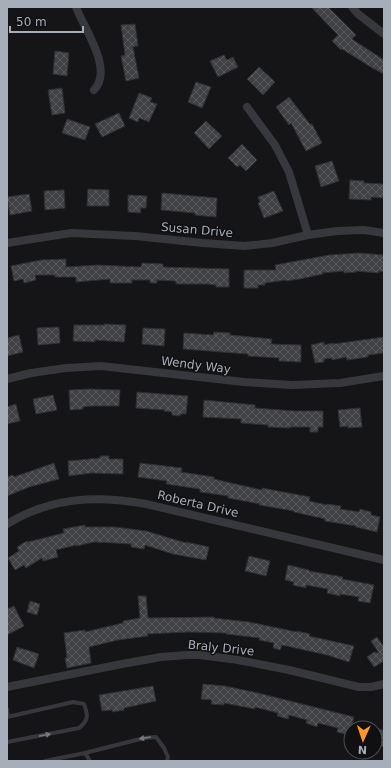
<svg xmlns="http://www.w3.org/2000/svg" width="391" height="768" font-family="'DejaVu Sans',sans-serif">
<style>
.building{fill:url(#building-cross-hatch);stroke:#2f3034}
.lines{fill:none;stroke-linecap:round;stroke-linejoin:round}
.service{stroke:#36383d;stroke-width:4}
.minor{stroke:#36383d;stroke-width:8}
.oneway{fill:#747981}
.labels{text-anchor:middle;stroke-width:3;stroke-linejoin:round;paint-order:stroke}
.street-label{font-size:12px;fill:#a6aeb9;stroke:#101012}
</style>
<defs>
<pattern id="building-cross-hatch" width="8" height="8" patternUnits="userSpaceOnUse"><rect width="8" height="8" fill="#3f4145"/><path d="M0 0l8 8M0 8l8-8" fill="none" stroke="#585a5e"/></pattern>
</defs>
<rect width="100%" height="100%" fill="#151517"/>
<path class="building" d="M311 7H328L356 35 352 39 384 60V74L374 69 342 49 341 50 332 41 338 35Z
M135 24 138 46 133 47 139 78 126 81 121 56 125 55 121 25Z
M55 51 69 53 67 76 53 74Z
M224 55 227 60 233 57 238 67 218 77 210 61Z
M259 67 275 82 263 95 247 79Z
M196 82 211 87 202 108 188 102Z
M62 88 65 113 52 115 48 90Z
M139 93 152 98 150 102 157 104 149 122 139 118 138 122 129 118Z
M289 97 310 124H312L322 143 306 151 291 123 289 125 276 107Z
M119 113 125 126 102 137 95 124Z
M67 119 90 127 85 140 62 133Z
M206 121 222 136 209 149 194 133Z
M242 144 257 160 246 171 240 165 237 167 228 158Z
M332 161 339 181 321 187 315 166Z
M350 180 364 181V183L384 184V198L371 197V200L349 199Z
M88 189 109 190V206H87Z
M64 190 65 208 45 210 44 191Z
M274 191 283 211 264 218 258 203 260 202 258 197Z
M162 193 217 198 216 217 195 215V213L161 210Z
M29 194 32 211 10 215 7 197Z
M128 195 147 196 146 208H141L140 213 128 212Z
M359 253 384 255V272L379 271V273L356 271V272L344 273V271L322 273 323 274 300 279 286 281V280L265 283V285H258V288H244V270H276L275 265 329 255Z
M66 259V267L98 265 141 267 142 263 163 264V267L229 269V287H216V285L207 284H176V281L157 280V283H150V280H132V283H110V279L76 282V277H55V275H35L36 280 24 283 23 279 14 281 11 266 41 260Z
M104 324 126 325 124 342 95 340V342L73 341 74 325H104Z
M59 327 60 343 38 345 37 328Z
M143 328 165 329 164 346 142 344Z
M214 332 230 333V335L272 339 271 344 301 345V362L279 361V358L248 356V354L183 349 184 333 213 335Z
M19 335 23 352 7 356V338Z
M384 337V353L368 355V357L347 360 346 357 332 360V358L324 359V362L315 363 311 345 324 342V345L333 343V344Z
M90 389 120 390 119 406H91L83 407V409L70 410 69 390Z
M137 392 188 396 186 414H181L180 416 172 415V412L164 411 165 410 136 408Z
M53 395 57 410 36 414 33 399Z
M204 400 255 405V408L295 411H323V427H318V432H310V427H290V428L268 427V425L241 423V419L203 417Z
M16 404 20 421 7 424V407Z
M360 408 362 427 348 428V426L340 427 338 410Z
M100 456H109V459H123V474L91 473 69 476 68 461 100 458Z
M54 463 59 479 29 487 7 496V477L13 475 14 477Z
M140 463 182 468 181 472 214 477V479L262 490V488L310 497 309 501 327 505V504L341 506 340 509 359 512 360 509 371 512V515L380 517 377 532 356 527V526L325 521V519L294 512V511L259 505 260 504 228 498V496L200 492V489L166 484 167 481 138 477Z
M85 525V527H115L146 531 186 543V542L209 547 206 560 173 554 145 545 144 549 131 547V544L115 543 94 542 76 546V545L56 550 58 557 43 561 42 558 26 568 24 565 15 570 8 558 19 551 17 547 27 541 28 542 64 533 63 529Z
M249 556 270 561 266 576 245 571Z
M288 565 309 570V571L343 577 342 579 374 585 370 603 358 601 359 597 340 594V596L327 593 328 589 306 585V588L293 585 294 582 285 580Z
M138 596H146L148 618 214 617V618L249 622 297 632V631L310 634 309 636 354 646 349 662 327 655 282 645 280 650 273 648 274 643 259 640 260 638 226 634V633L188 632 147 634 148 636 118 640 89 647 91 663 67 668 65 658H67L64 633 85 630V632L123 623V621L140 618Z
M30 601 40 604 37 615 27 612Z
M14 606 24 626 7 635V609Z
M377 637 384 647V661L374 667 367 657 374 652 379 653 371 641Z
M17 647 39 654 34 668 13 660Z
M203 684 225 686 258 693 354 717 349 735 337 732 338 728 318 723 317 727 306 723 307 720 289 715 288 719 277 716 278 713 255 707V709L224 703V705L211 704 212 700 201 699Z
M153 686 156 701 124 708V710L113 712 112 710 102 711 99 695Z
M375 727 384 731V747L375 743Z"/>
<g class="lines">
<path class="service" d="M7 709 8 717
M7 717 73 702 84 704C88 715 89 720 79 728L7 742
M85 753 144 738 156 737 164 748 168 757 167 761
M45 761 85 753 90 761"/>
<path class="minor" d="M76 7C84 29 114 69 94 90
M352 7 358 14 384 34
M247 107 275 145 289 172 308 235
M7 243 71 233 135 236 203 243 244 246 272 243 308 235 337 231 364 230 384 233
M7 379 31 373 66 368 101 366 244 382 292 385 340 383 384 376
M7 524C51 497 97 495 146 504L384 560
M7 687 122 664 161 657 187 655H200L238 660 289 670 359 687H371L384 684"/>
</g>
<defs><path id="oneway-solid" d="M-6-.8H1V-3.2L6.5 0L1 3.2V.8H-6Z"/></defs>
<g class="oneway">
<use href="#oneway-solid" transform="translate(45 735) rotate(-11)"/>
<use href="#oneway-solid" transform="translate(145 738) rotate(171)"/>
</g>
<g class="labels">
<g class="street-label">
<text transform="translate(197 230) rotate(5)" y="4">Susan Drive</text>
<text transform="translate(196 365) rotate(7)" y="4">Wendy Way</text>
<text transform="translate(198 504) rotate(13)" y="4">Roberta Drive</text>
<text transform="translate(221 648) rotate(6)" y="4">Braly Drive</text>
</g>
</g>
<rect width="391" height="768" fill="none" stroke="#a6aeb9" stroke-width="16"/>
<g transform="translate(363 740) rotate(183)"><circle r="19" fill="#101012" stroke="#4c4f55"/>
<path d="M0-3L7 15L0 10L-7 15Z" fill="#ff9826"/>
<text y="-6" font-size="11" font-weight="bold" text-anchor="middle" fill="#a6aeb9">N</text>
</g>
<path d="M10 26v6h73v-6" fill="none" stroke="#a6aeb9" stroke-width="2"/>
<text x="16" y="26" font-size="12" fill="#a6aeb9" stroke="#101012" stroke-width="3" paint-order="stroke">50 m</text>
</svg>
